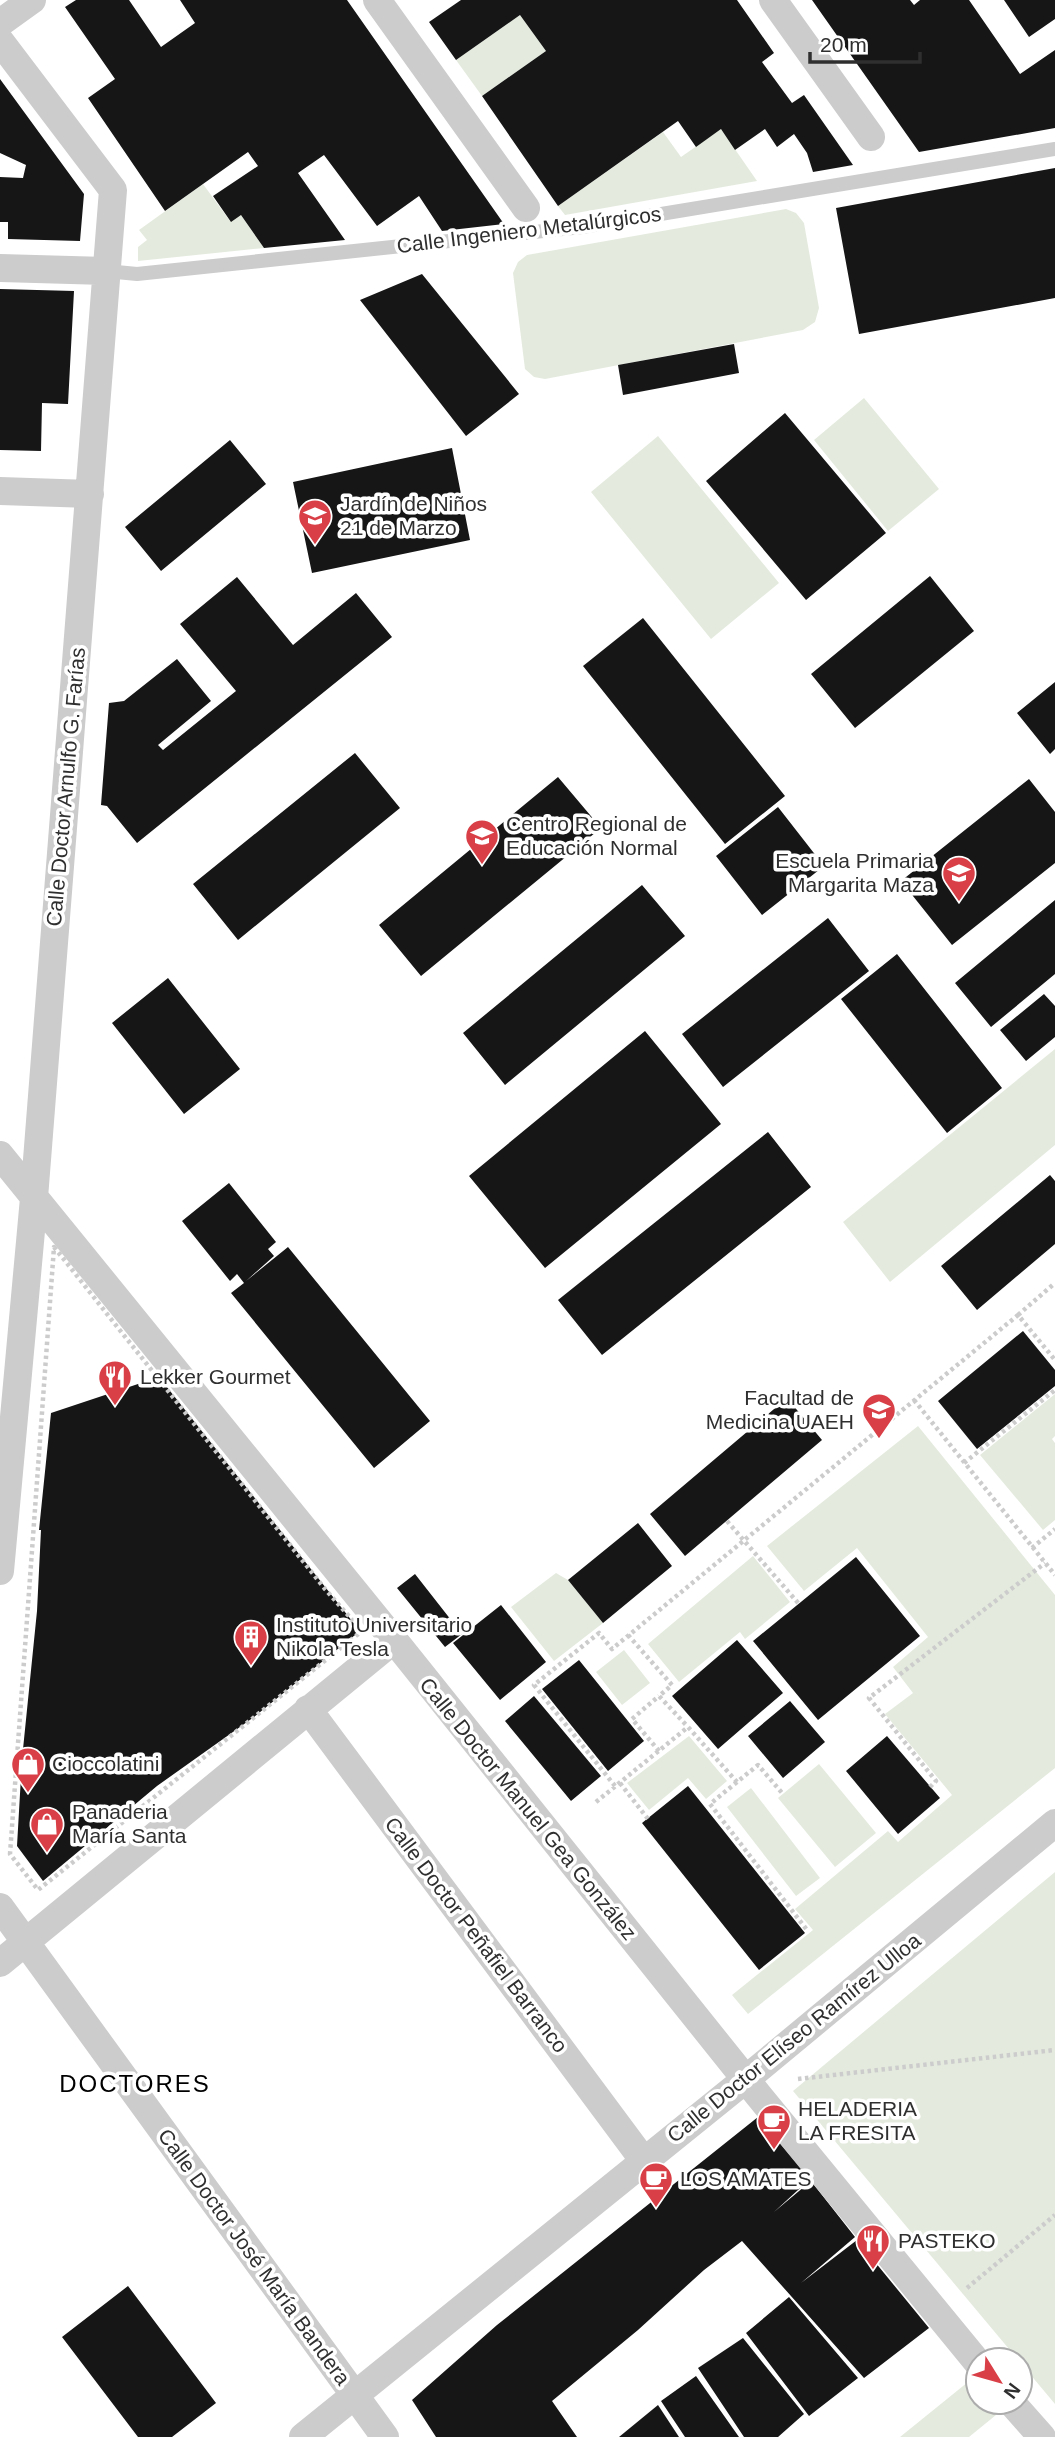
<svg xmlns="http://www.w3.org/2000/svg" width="1055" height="2437" font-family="Helvetica,sans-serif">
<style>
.green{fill:#e4ebde}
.building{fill:#161616}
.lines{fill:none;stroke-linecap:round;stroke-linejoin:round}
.path{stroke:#ccc;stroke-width:4.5;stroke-dasharray:3.5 3.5;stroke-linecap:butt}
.lane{stroke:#ccc;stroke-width:14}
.street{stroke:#ccc;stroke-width:28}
.labels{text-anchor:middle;stroke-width:7;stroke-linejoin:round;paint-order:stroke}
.street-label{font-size:21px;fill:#2f2f2f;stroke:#fff}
.poi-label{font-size:21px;fill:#2f2f2f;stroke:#fff;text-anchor:start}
.quarter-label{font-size:24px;letter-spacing:2px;fill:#000;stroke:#fff}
</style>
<rect width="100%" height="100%" fill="#fff"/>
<path class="green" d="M520 15 546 51 482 96 456 60Z
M721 129 757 181 565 215 558 206 663 132 681 157Z
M203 184 230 221 241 215 264 248 138 261V247L147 240 139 230Z
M786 209 796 213 804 223 819 308 815 322 803 330 545 379 534 377 525 369 513 273 518 262 527 255Z
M864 398 939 489 888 531 814 440Z
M658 436 779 583 711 639 591 492Z
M1055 1049V1145L890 1282 843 1222Z
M1055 1394V1436L1052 1439 1055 1443V1520L1043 1530 980 1455Z
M918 1426 1055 1595V1768L748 2014 732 1995 813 1930 795 1909 888 1831 898 1842 952 1795 885 1714 913 1693 893 1667 928 1637 857 1548 804 1591 767 1546Z
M753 1556 790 1602 745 1639 740 1632 679 1682 648 1644Z
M556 1573 568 1580 603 1623 554 1661 511 1607Z
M624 1650 650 1683 622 1705 596 1672Z
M689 1736 727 1781 706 1799 688 1778 649 1810 627 1783Z
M819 1764 876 1833 835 1867 778 1798Z
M751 1788 820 1878 796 1896 727 1807Z
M1055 1872V2404L793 2091Z
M968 2382 978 2394V2402H985L996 2415 969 2437H900Z"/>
<path class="building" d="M76 0H129L161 47 195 23 180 0H347L504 224 442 231 419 196 377 226 324 155 298 173 345 240 264 248 241 215 231 222 213 196 258 166 248 152 165 211 88 98 115 79 65 7Z
M461 0H737L774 53 762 62 792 103 804 95 853 165 813 172 807 153 794 134 777 147 765 129 735 150 721 129 696 147 678 121 558 206 482 96 546 51 520 15 456 60 429 22Z
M812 0H910L914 5 920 0H969L1020 74 1055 50V128L919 152Z
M1004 0H1055V19L1029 37Z
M0 79 84 194 80 241 8 239V222H0V177L23 178 26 165 0 153Z
M1055 168V298L859 334 836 208Z
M422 274 519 394 466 436 360 300Z
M0 289 74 291 68 404 42 403 41 451 0 450Z
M734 344 739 373 623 395 618 365Z
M785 413 886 533 806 600 706 481Z
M230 440 266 484 161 571 125 527Z
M452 448 470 540 312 573 293 482Z
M930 576 974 631 855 728 811 674Z
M237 577 293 645 356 593 392 637 137 843 107 806 101 805 109 703 124 701 177 659 211 701 158 745 163 750 236 691 180 624Z
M643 618 785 796 725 844 583 666Z
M1055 682V749L1050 754 1017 713Z
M355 753 400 808 238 940 193 884Z
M558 777 601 828 421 976 379 925Z
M1029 779 1055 812V863L952 945 901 881Z
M778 807 824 866 762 915 716 856Z
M642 885 685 936 505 1085 463 1033Z
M1055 900V974L991 1027 955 983Z
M828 918 869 971 723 1087 682 1034Z
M897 954 1002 1088 947 1133 841 999Z
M168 978 240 1069 184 1114 112 1023Z
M1044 994 1055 1006V1037L1026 1061 1000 1030Z
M645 1031 721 1124 545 1268 469 1176Z
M768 1132 811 1187 602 1355 558 1300Z
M1050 1175 1055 1181V1244L977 1310 941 1266Z
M229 1183 276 1242 268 1249 274 1256 246 1281 288 1247 430 1421 374 1468 231 1293 244 1283 237 1274 230 1281 182 1221Z
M1023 1331 1055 1370V1386L977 1449 938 1401Z
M159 1377 360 1631 254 1717 157 1786 43 1881 17 1846 22 1759 37 1611 41 1530H39L51 1413Z
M787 1398 822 1440 685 1556 650 1514Z
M638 1523 672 1566 603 1623 568 1580Z
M856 1557 920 1636 818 1720 753 1641Z
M415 1574 462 1634 445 1647 397 1588Z
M501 1605 546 1662 500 1700 453 1643Z
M737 1640 783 1693 718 1749 672 1696Z
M579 1660 644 1741 608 1771 542 1689Z
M534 1696 601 1776 571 1801 505 1721Z
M790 1701 825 1742 783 1778 748 1736Z
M887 1736 940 1798 898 1834 846 1771Z
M688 1786 805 1933 759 1970 642 1823Z
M758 2117 810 2179 774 2212 811 2181 855 2237 801 2283 857 2240 929 2328 864 2378 742 2241 704 2270 638 2330 552 2401 577 2437H436L412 2400 497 2325Z
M128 2286 216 2403 172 2437H138L62 2337Z
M789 2297 858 2378 809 2416 746 2333Z
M743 2338 804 2414 778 2437H744L698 2368Z
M696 2376 739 2437H685L661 2401Z
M658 2405 679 2437H619Z"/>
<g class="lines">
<path class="path" d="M54 1247 325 1589 362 1631 38 1890 10 1854Z
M1018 1315 1055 1283
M914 1400 1055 1575
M964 1463 1055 1390
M727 1521 799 1604
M1032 1548 1055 1529
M628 1635 672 1685 659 1696 688 1727
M659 1751 632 1719 659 1696
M737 1782 710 1804 807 1930
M620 1783 648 1819
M615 1786 534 1685 599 1633 612 1649 1018 1315 1055 1360
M930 1787 936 1781 869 1698 1045 1563
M596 1802 688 1727 737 1782 758 1765 783 1794
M798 2079 1055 2050
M967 2288 1055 2215"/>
<path class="lane" d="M106 271 137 274 582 227 1055 149"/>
<path class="street" d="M377 0 526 208
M773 0 871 137
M0 23 32 0
M0 41 113 190 34 1198 0 1571
M0 268 106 271
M0 491 90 494
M0 1155 394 1640 759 2096 978 2363
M308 1709 644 2161
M0 1907 385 2437
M0 1963 394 1640
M1011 2402 1042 2437
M303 2437 746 2079 1055 1823"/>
</g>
<defs>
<g id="school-pin" transform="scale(1.75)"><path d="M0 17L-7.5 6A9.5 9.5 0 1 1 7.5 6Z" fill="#d83f46" stroke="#fff"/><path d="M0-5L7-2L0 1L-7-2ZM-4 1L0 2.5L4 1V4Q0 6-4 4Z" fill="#fff"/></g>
<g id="restaurant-pin" transform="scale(1.75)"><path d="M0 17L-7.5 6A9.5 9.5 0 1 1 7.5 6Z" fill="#d83f46" stroke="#fff"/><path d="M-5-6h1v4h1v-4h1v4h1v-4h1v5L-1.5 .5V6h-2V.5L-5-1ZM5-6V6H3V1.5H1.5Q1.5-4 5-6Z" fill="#fff"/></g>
<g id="university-pin" transform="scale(1.75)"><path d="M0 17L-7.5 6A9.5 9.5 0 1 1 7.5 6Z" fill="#d83f46" stroke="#fff"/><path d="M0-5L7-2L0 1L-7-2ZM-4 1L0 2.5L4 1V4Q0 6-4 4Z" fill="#fff"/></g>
<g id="building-pin" transform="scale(1.75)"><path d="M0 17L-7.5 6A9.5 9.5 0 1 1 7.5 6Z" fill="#d83f46" stroke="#fff"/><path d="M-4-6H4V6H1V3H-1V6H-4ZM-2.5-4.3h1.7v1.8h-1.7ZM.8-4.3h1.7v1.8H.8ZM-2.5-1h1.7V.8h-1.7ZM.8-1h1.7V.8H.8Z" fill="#fff"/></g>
<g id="shop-pin" transform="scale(1.75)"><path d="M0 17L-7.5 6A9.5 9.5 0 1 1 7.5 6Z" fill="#d83f46" stroke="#fff"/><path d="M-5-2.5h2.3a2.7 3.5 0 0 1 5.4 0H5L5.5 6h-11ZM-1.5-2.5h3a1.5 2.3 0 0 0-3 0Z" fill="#fff"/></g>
<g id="cafe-pin" transform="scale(1.75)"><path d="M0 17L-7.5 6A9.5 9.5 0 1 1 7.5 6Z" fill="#d83f46" stroke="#fff"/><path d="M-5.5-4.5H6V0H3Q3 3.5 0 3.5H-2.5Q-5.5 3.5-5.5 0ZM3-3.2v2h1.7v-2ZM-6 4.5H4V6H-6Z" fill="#fff"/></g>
</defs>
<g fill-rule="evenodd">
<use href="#school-pin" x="315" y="516"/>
<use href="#school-pin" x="482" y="836"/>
<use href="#school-pin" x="959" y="873"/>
<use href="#restaurant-pin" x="115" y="1377"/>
<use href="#university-pin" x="879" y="1410"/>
<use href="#building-pin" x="251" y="1637"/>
<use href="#shop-pin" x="28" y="1764"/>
<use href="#shop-pin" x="47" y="1824"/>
<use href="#cafe-pin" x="774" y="2121"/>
<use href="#cafe-pin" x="656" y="2179"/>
<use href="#restaurant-pin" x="873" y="2241"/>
</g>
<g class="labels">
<g class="street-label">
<text transform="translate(529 230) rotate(-7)" y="7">Calle Ingeniero Metalúrgicos</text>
<text transform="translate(66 787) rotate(-85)" y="7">Calle Doctor Arnulfo G. Farías</text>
<text transform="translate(528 1809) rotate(51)" y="7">Calle Doctor Manuel Gea González</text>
<text transform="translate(476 1935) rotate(53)" y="7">Calle Doctor Peñafiel Barranco</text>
<text transform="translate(794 2038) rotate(-39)" y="7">Calle Doctor Elíseo Ramírez Ulloa</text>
<text transform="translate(254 2257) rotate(54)" y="7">Calle Doctor José María Bandera</text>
</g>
<g class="poi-label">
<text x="340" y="511">Jardín de Niños<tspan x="340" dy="24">21 de Marzo</tspan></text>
<text x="506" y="831">Centro Regional de<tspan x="506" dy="24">Educación Normal</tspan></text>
<text x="934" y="868" text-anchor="end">Escuela Primaria<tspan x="934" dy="24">Margarita Maza</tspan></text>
<text x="140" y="1384">Lekker Gourmet</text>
<text x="854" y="1405" text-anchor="end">Facultad de<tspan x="854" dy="24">Medicina UAEH</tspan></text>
<text x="276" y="1632">Instituto Universitario<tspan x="276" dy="24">Nikola Tesla</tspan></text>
<text x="52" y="1771">Cioccolatini</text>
<text x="72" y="1819">Panaderia<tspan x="72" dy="24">María Santa</tspan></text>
<text x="798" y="2116">HELADERIA<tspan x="798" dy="24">LA FRESITA</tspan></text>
<text x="680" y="2186">LOS AMATES</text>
<text x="898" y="2248">PASTEKO</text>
</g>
<g class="quarter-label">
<text x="135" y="2092">DOCTORES</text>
</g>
</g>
<g transform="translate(999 2381) rotate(127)"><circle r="33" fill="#ffffff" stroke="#acacac" stroke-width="2"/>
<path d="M0-5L12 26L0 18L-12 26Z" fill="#d83f46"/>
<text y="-10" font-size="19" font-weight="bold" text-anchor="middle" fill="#2f2f2f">N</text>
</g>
<path d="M810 52v10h110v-10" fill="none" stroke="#2f2f2f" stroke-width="3.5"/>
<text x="820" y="52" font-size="21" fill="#2f2f2f" stroke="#ffffff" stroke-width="5" paint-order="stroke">20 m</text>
</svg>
